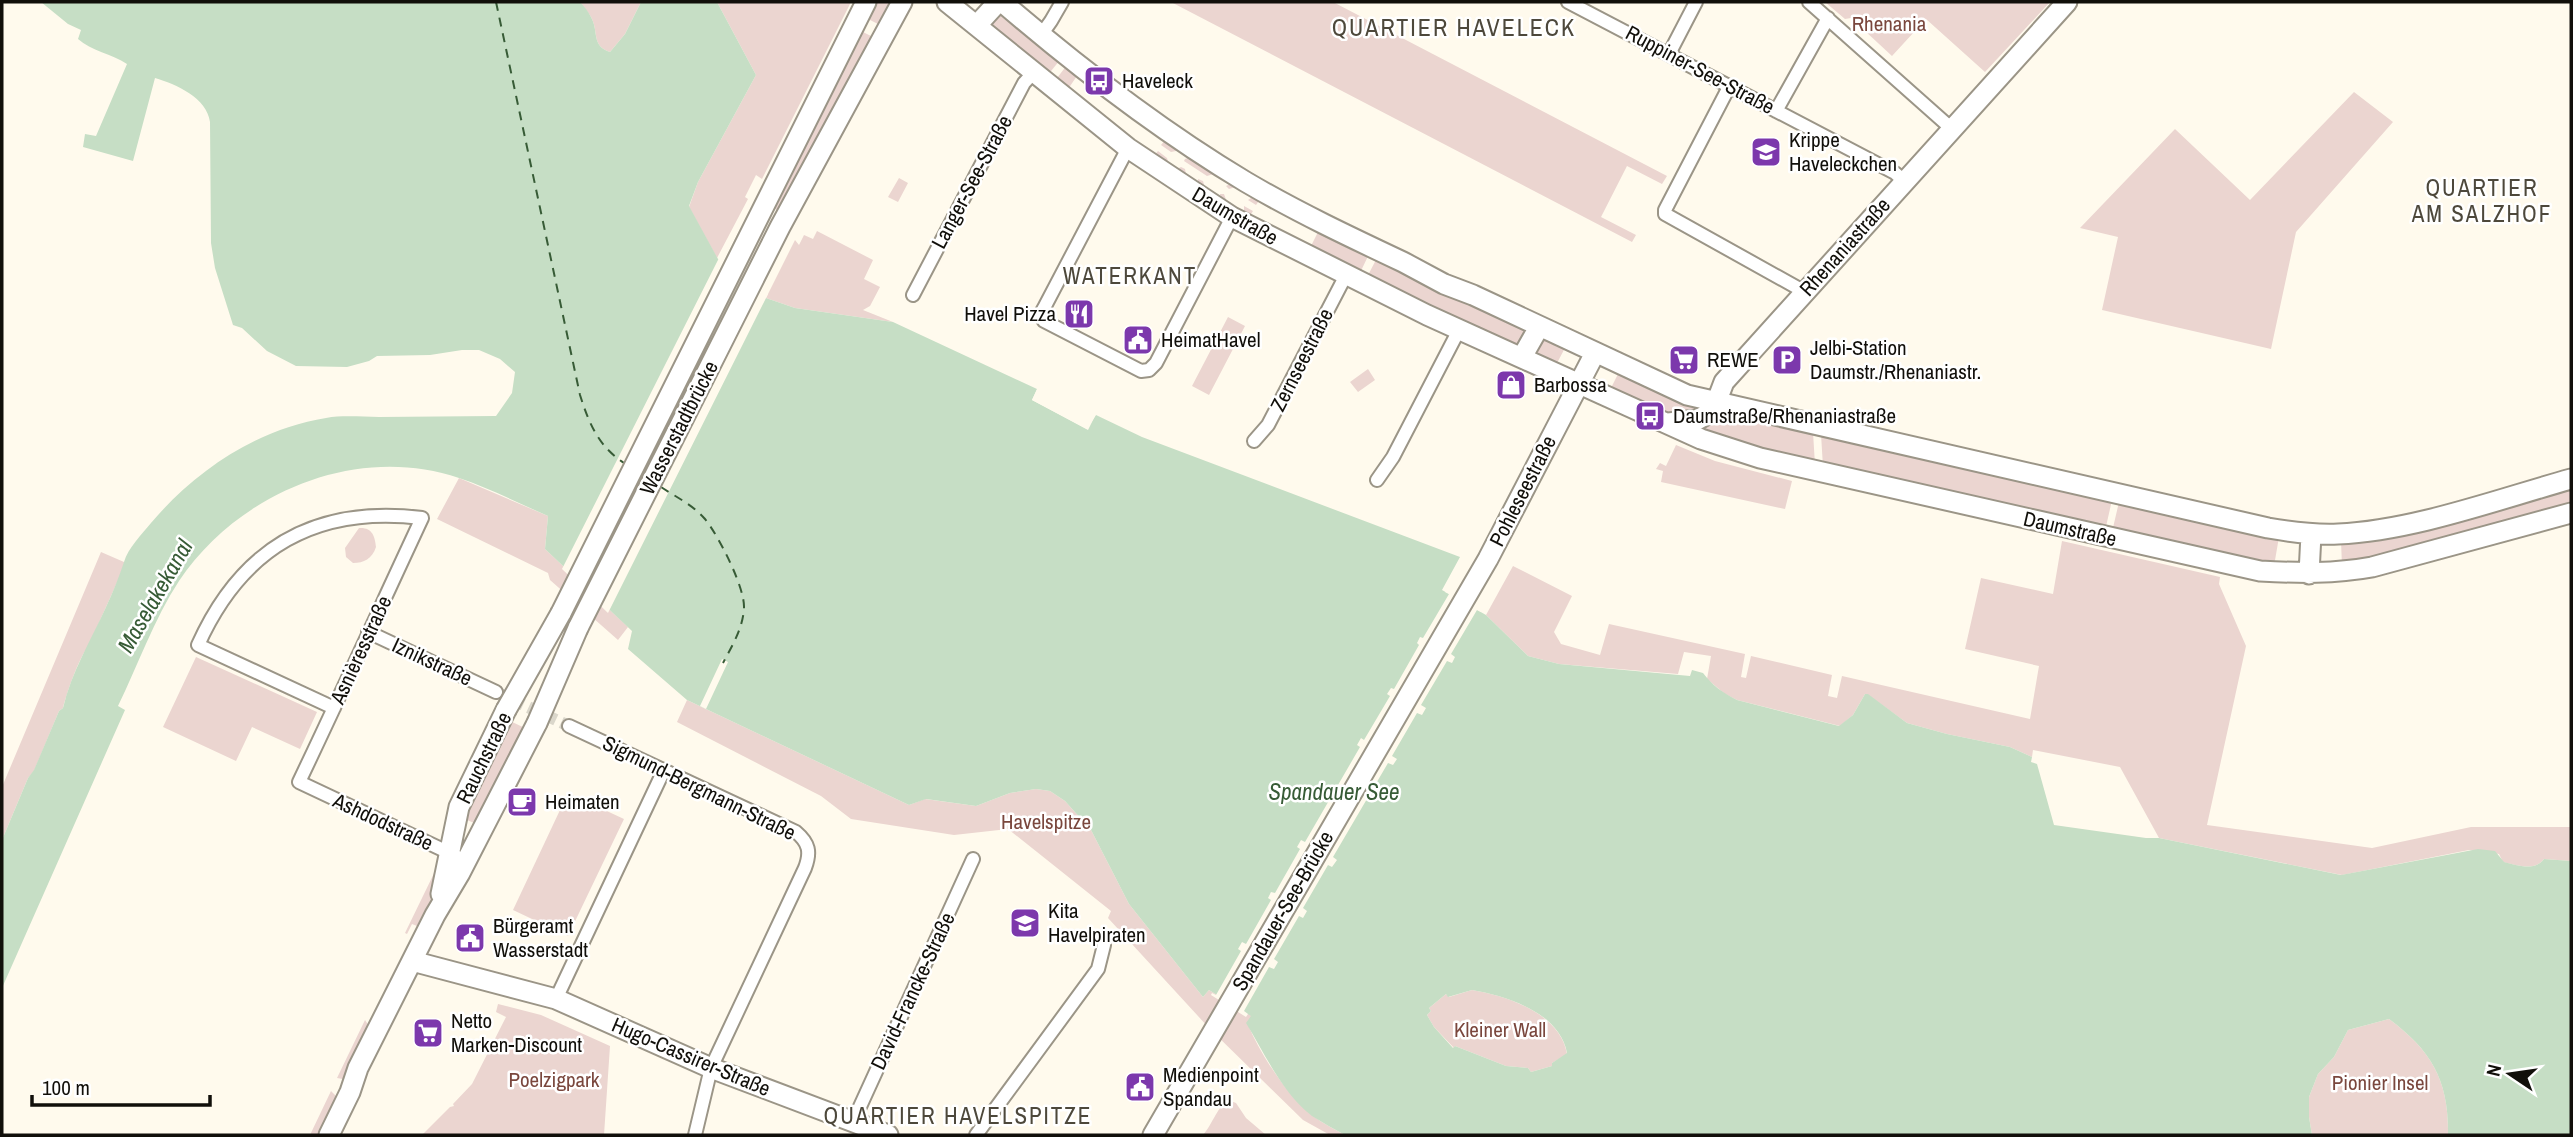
<svg xmlns="http://www.w3.org/2000/svg" width="2573" height="1137" font-family="'Archivo Narrow',sans-serif">
<style>
.green{fill:#ebd5d0}
.water{fill:#c6dec5;fill-rule:evenodd}
.pier{fill:#fffaed}
.lines{fill:none;stroke-linecap:round;stroke-linejoin:round}
.ferry{stroke:#375b36;stroke-width:2;stroke-dasharray:9 7;stroke-linecap:butt}
.street-tunnel{stroke:#dbd7cb;stroke-width:12;stroke-dasharray:12 6;stroke-linecap:butt}
.street-casing{stroke:#9b9587;stroke-width:16}
.secondary-casing{stroke:#9b9587;stroke-width:23}
.street{stroke:#fff;stroke-width:12}
.secondary{stroke:#fff;stroke-width:19}
.secondary-bridge-casing{stroke:#9b9587;stroke-width:23;stroke-linecap:butt}
.secondary-bridge{stroke:#fff;stroke-width:19}
.labels{text-anchor:middle;stroke-width:5;stroke-linejoin:round;paint-order:stroke}
.park-label{font-size:21px;fill:#7a473d;stroke:#fff}
.street-label{font-size:21px;fill:#110f0a;stroke:#fff}
.poi-label{font-size:21px;fill:#110f0a;stroke:#fff;text-anchor:start}
.neighbourhood-label{font-size:23px;letter-spacing:2px;fill:#4d483b;stroke:#fff}
.water-label{font-size:23px;font-style:italic;fill:#375b36;stroke:#fff}
.quarter-label{font-size:24px;letter-spacing:2px;fill:#4d483b;stroke:#fff}
</style>
<rect width="100%" height="100%" fill="#fffaed"/>
<path class="green" d="M580 2H641L625 34 610 52C591 46 599 31 591 17 588 12 584 7 580 2Z
M717 2H851L762 179 756 175 745 197 748 199 717 258 689 207 698 182 756 75Z
M870 2H890L878 24 862 16Z
M1171 2H1333L1667 176 1662 184 1627 166 1601 217 1636 235 1632 242Z
M1825 2H2050L1985 72 1926 19 1892 56 1851 18 1845 19Z
M1001 10 1060 60 1047 76 986 24Z
M859 30 871 36 855 75 780 213 770 204Z
M1067 65 1079 73 1066 92 1054 82Z
M2354 92 2393 122 2296 232 2271 349 2102 310 2118 237 2080 228 2175 129 2250 200Z
M1167 138 1261 198 1256 205 1248 200 1254 196 1239 186 1229 189 1226 186 1232 183 1217 173 1207 176 1184 161 1185 159 1191 157 1181 150 1171 152 1161 145Z
M1158 151 1167 158 1170 168 1180 174 1179 168 1181 167 1185 169 1187 179 1198 185V179L1203 181 1206 191 1221 200 1220 194H1224L1228 205 1244 213V206L1253 211 1248 219 1152 158Z
M899 178 908 183 898 202 888 197Z
M1320 228 1370 252 1359 275 1310 248Z
M817 231 873 260 864 279 880 287 870 306 863 310 893 322 795 308 766 298 795 240 799 245 804 235 813 239Z
M1378 256 1529 328 1518 347 1366 279Z
M1228 317 1245 326 1209 395 1192 386Z
M1542 336 1566 346 1556 365 1535 355Z
M1368 369 1375 380 1358 392 1350 382Z
M1619 372 1700 408 1702 410 1675 419 1610 390Z
M1725 413 1813 432 1815 465 1691 429Z
M1821 434 2112 500 2105 531 1823 467Z
M1676 445 1715 461 1792 481 1785 509 1661 482 1663 471 1656 469 1660 463 1666 466Z
M459 478 548 516 545 549 628 627 618 640 550 580 548 573 437 519Z
M2571 485V507L2342 567 2341 540Z
M2119 502 2279 537 2274 566 2112 532Z
M359 528C372 527 375 536 376 547 372 559 364 563 353 563L346 557 345 548Z
M2062 541 2220 577 2219 584 2246 646 2207 825 2372 848 2471 827H2571V861L2544 859C2534 872 2517 865 2503 862L2499 854 2469 850 2342 875 2159 838 2120 767 2033 750 2032 757 2010 747 1947 734 1907 723 1867 694H1865L1853 715 1840 726 1737 700 1725 694 1707 679 1711 656 1684 652 1678 674 1559 664 1528 656 1486 615 1513 566 1572 596 1554 632 1561 644 1600 655 1609 624 1745 654 1741 677 1746 678 1751 656 1832 675 1828 696 1837 698 1842 676 2030 719 2039 666 1965 649 1981 578 2053 594Z
M101 552 124 562V567L88 647C79 657 66 695 63 708L59 711 34 771 28 778 2 840V787Z
M196 657 317 712 300 749 252 727 236 761 163 727Z
M687 700 909 805 925 799 976 806 1010 793 1036 789 1050 791 1065 801 1091 830 1129 904 1203 997 1209 990 1252 1016 1248 1024C1258 1051 1289 1098 1312 1115 1322 1123 1334 1129 1345 1135H1330L1303 1120 1209 1028 1108 918 1111 911 1008 829 954 835 851 819 821 796 677 722Z
M508 720 527 729 479 825 462 818Z
M568 793 624 819 568 936 513 910Z
M440 861 441 880 417 926 412 924 407 934 405 933Z
M1472 990C1507 996 1560 1013 1567 1054L1552 1063V1066L1531 1072 1528 1068 1506 1066 1455 1046 1454 1048 1434 1027 1427 1015 1431 1011 1429 1008 1446 994 1449 997Z
M498 1004 541 1015 610 1046 604 1135H422L450 1107 454 1106 453 1104 472 1084 506 1017 496 1012Z
M2389 1019C2432 1051 2449 1081 2448 1135H2312L2309 1117V1097L2318 1074 2334 1057 2348 1030Z
M365 1020 369 1026 348 1080 337 1078Z
M331 1091 340 1100 323 1135H310Z
M1228 1100 1236 1103 1246 1118 1266 1135H1203C1212 1125 1219 1104 1228 1100Z"/>
<path class="water" d="M41 2H580C584 6 588 11 591 17 599 31 591 46 610 52L625 34 641 2H717L756 75 698 182 689 206 718 259 766 298 795 308 893 322 1037 389 1032 400 1087 429 1096 415 1142 437 1460 557 1442 590 1486 615 1528 656 1559 664 1690 676 1692 670 1703 673C1712 685 1723 693 1737 700L1839 726 1853 715 1865 694H1868L1907 723 1947 734 2010 747 2032 757 2031 762 2037 764 2054 825 2146 838H2159L2341 875 2478 849 2495 851 2504 862C2517 865 2534 872 2544 859L2571 861V1135H2448C2449 1081 2432 1051 2389 1019L2348 1030 2334 1057 2318 1074 2309 1097V1117L2312 1135H1345C1334 1129 1323 1123 1312 1116 1282 1093 1265 1054 1246 1023L1251 1016 1209 990 1203 997 1129 904 1091 830 1065 801 1050 791 1036 789 1010 793 976 806 926 799 909 805 687 700 628 649 632 631 545 549 548 516C518 503 489 488 459 478 356 443 238 493 179 581 154 619 138 665 118 706L125 710 2 988V840L28 778 34 770 59 711 63 708C71 673 91 640 106 607 113 592 119 577 124 562 128 548 142 534 151 523 195 471 257 429 326 418 343 415 362 417 379 417 418 417 457 416 496 416L512 393 515 372 500 359 479 350H462L430 355 377 356 369 361 347 367 296 366 267 351 242 328 233 325 215 268 211 243 210 122C207 98 176 84 155 78L133 161 83 147 85 134 96 136 127 64C112 54 91 51 78 39L81 30 68 24ZM1472 990C1507 996 1560 1013 1567 1053L1552 1063V1066L1531 1072 1528 1068 1506 1066 1455 1046 1453 1048 1434 1027 1427 1015 1431 1011 1429 1008 1446 994 1448 997Z"/>
<path class="pier" d="M720 256 768 294 608 613 562 569Z
M1039 385 1041 389 1036 399 1086 425 1093 413 1097 412 1088 430 1032 400Z
M1447 589 1483 609 1481 612 1477 610 1451 654 1455 657 1452 663 1447 661 1421 705 1426 708 1422 715 1417 713 1392 756 1397 759 1393 765 1388 763 1333 857 1337 860 1332 867 1328 865 1303 908 1307 911 1303 918 1299 916 1274 959 1278 962 1274 969 1269 967 1244 1011 1248 1014 1246 1017 1211 995 1212 993 1216 995 1241 951 1238 949 1242 942 1246 944 1271 900 1268 898 1271 892 1275 893 1300 849 1297 847 1301 840 1305 842 1360 747 1357 745 1361 738 1364 740 1390 696 1387 694 1391 688 1394 689 1419 645 1417 643 1420 637 1423 638 1449 594 1445 592Z
M722 659 728 662 706 709 700 706Z"/>
<g class="lines">
<path class="ferry" d="M496 2 580 395C589 423 598 446 624 463
M661 487C676 497 693 505 705 519 718 535 745 587 744 608 743 628 732 646 723 663"/>
<path class="street-tunnel" d="M496 692 569 726"/>
<g class="street-casing">
<path id="street" d="M1568 2 1895 173 1904 181
M1809 2 1952 129
M1041 35 1051 21 1062 2
M1669 54 1696 2
M1729 87 1665 210V214L1805 292
M1776 111 1828 18
M1128 148 1044 308 1040 315 1044 321 1141 371 1149 370 1156 363 1232 217
M913 295 1024 83 1034 72
M1254 441 1268 425 1346 275
M1377 480 1393 457 1460 328
M368 632 496 692
M334 708 198 645C242 547 316 505 422 518 381 606 341 694 299 782L456 856
M569 726 796 832C809 843 811 852 805 868L711 1068 695 1135
M556 999 664 770
M853 1122 973 859
M976 1135 1098 969 1104 945"/>
</g>
<g class="secondary-casing">
<path id="secondary" d="M947 2 1128 148 1232 217 1427 315 1701 439 1760 458 2260 571C2299 573 2334 574 2372 567L2571 513
M1002 2C1079 68 1159 130 1246 182 1297 212 1350 237 1403 262L1444 284 1473 295 1687 395 2268 528C2291 532 2315 535 2338 534 2412 531 2499 499 2571 479
M977 25 998 2
M1522 357 1539 327
M1668 423 1697 420 1713 411 1724 382 2067 2
M2309 574 2311 534
M561 613 866 2
M578 628 780 227 902 2
M441 894 459 807 506 710
M412 961 556 999 711 1068 888 1135
M329 1135 350 1092 358 1068 435 915 460 873 537 723
M1153 1135 1488 559 1595 353"/>
</g>
<use href="#street" class="street"/>
<use href="#secondary" class="secondary"/>
<g class="secondary-bridge-casing">
<path id="secondary-bridge" d="M506 710 561 613
M537 723 578 628"/>
</g>
<use href="#secondary-bridge" class="secondary-bridge"/>
</g>
<defs>
<g id="bus-square" transform="scale(1.575)"><rect x="-9" y="-9" width="18" height="18" rx="4" fill="#7c38ac" stroke="#fff"/><path d="M-5-6H5V4H4V6H2V4H-2V6H-4V4H-5ZM-3.5-4V0h7V-4ZM-3.5 1.2v1.5H-2V1.2ZM2 1.2v1.5H3.5V1.2Z" fill="#fff"/></g>
<g id="school-square" transform="scale(1.575)"><rect x="-9" y="-9" width="18" height="18" rx="4" fill="#7c38ac" stroke="#fff"/><path d="M0-5L7-2L0 1L-7-2ZM-4 1L0 2.5L4 1V4Q0 6-4 4Z" fill="#fff"/></g>
<g id="restaurant-square" transform="scale(1.575)"><rect x="-9" y="-9" width="18" height="18" rx="4" fill="#7c38ac" stroke="#fff"/><path d="M-5-6h1v4h1v-4h1v4h1v-4h1v5L-1.5 .5V6h-2V.5L-5-1ZM5-6V6H3V1.5H1.5Q1.5-4 5-6Z" fill="#fff"/></g>
<g id="civic-square" transform="scale(1.575)"><rect x="-9" y="-9" width="18" height="18" rx="4" fill="#7c38ac" stroke="#fff"/><path d="M-.6-6.5H3V-4.5H.6V-3L4-1V1h2V6H-6V1h2V-1L-.6-3ZM-1.2 2.5V6h2.4V2.5Z" fill="#fff"/></g>
<g id="supermarket-square" transform="scale(1.575)"><rect x="-9" y="-9" width="18" height="18" rx="4" fill="#7c38ac" stroke="#fff"/><path d="M-6-5.5h2.5l.6 2H6L4.5 2H-2.5L-4.4-4H-6ZM-1.5 3.2a1.3 1.3 0 1 0 .1 0ZM3 3.2a1.3 1.3 0 1 0 .1 0Z" fill="#fff"/></g>
<g id="parking-square" transform="scale(1.575)"><rect x="-9" y="-9" width="18" height="18" rx="4" fill="#7c38ac" stroke="#fff"/><path d="M-3.5-5.5H1a3.5 3.5 0 0 1 0 7H-1V5.5H-3.5ZM-1-3.4V-.6H.8a1.4 1.4 0 0 0 0-2.8Z" fill="#fff"/></g>
<g id="shop-square" transform="scale(1.575)"><rect x="-9" y="-9" width="18" height="18" rx="4" fill="#7c38ac" stroke="#fff"/><path d="M-5-2.5h2.3a2.7 3.5 0 0 1 5.4 0H5L5.5 6h-11ZM-1.5-2.5h3a1.5 2.3 0 0 0-3 0Z" fill="#fff"/></g>
<g id="cafe-square" transform="scale(1.575)"><rect x="-9" y="-9" width="18" height="18" rx="4" fill="#7c38ac" stroke="#fff"/><path d="M-5.5-4.5H6V0H3Q3 3.5 0 3.5H-2.5Q-5.5 3.5-5.5 0ZM3-3.2v2h1.7v-2ZM-6 4.5H4V6H-6Z" fill="#fff"/></g>
</defs>
<g fill-rule="evenodd">
<use href="#bus-square" x="1099" y="81"/>
<use href="#school-square" x="1766" y="152"/>
<use href="#restaurant-square" x="1079" y="314"/>
<use href="#civic-square" x="1138" y="340"/>
<use href="#supermarket-square" x="1684" y="360"/>
<use href="#parking-square" x="1787" y="360"/>
<use href="#shop-square" x="1511" y="385"/>
<use href="#bus-square" x="1650" y="416"/>
<use href="#cafe-square" x="522" y="802"/>
<use href="#school-square" x="1025" y="923"/>
<use href="#civic-square" x="470" y="938"/>
<use href="#supermarket-square" x="428" y="1033"/>
<use href="#civic-square" x="1140" y="1087"/>
</g>
<g class="labels">
<g class="park-label">
<text x="1889" y="31">Rhenania</text>
<text x="1046" y="829">Havelspitze</text>
<text x="1500" y="1037">Kleiner Wall</text>
<text x="554" y="1087">Poelzigpark</text>
<text x="2380" y="1090">Pionier Insel</text>
</g>
<g class="street-label">
<text transform="translate(1700 70) rotate(28)" y="7">Ruppiner-See-Straße</text>
<text transform="translate(972 182) rotate(-62)" y="7">Langer-See-Straße</text>
<text transform="translate(1235 216) rotate(30)" y="7">Daumstraße</text>
<text transform="translate(1845 247) rotate(-48)" y="7">Rhenaniastraße</text>
<text transform="translate(1302 360) rotate(-63)" y="7">Zernseestraße</text>
<text transform="translate(679 428) rotate(-63)" y="7">Wasserstadtbrücke</text>
<text transform="translate(1523 491) rotate(-63)" y="7">Pohleseestraße</text>
<text transform="translate(2070 529) rotate(13)" y="7">Daumstraße</text>
<text transform="translate(361 650) rotate(-65)" y="7">Asnièresstraße</text>
<text transform="translate(432 662) rotate(25)" y="7">Iznikstraße</text>
<text transform="translate(484 758) rotate(-64)" y="7">Rauchstraße</text>
<text transform="translate(699 788) rotate(26)" y="7">Sigmund-Bergmann-Straße</text>
<text transform="translate(383 822) rotate(25)" y="7">Ashdodstraße</text>
<text transform="translate(1283 911) rotate(-60)" y="7">Spandauer-See-Brücke</text>
<text transform="translate(913 991) rotate(-65)" y="7">David-Francke-Straße</text>
<text transform="translate(691 1057) rotate(23)" y="7">Hugo-Cassirer-Straße</text>
</g>
<g class="poi-label">
<text x="1122" y="88">Haveleck</text>
<text x="1789" y="147">Krippe<tspan x="1789" dy="24">Haveleckchen</tspan></text>
<text x="1056" y="321" text-anchor="end">Havel Pizza</text>
<text x="1161" y="347">HeimatHavel</text>
<text x="1810" y="355">Jelbi-Station<tspan x="1810" dy="24">Daumstr./Rhenaniastr.</tspan></text>
<text x="1707" y="367">REWE</text>
<text x="1534" y="392">Barbossa</text>
<text x="1673" y="423">Daumstraße/Rhenaniastraße</text>
<text x="545" y="809">Heimaten</text>
<text x="1048" y="918">Kita<tspan x="1048" dy="24">Havelpiraten</tspan></text>
<text x="493" y="933">Bürgeramt<tspan x="493" dy="24">Wasserstadt</tspan></text>
<text x="451" y="1028">Netto<tspan x="451" dy="24">Marken-Discount</tspan></text>
<text x="1163" y="1082">Medienpoint<tspan x="1163" dy="24">Spandau</tspan></text>
</g>
<g class="neighbourhood-label">
<text x="2482" y="196">QUARTIER<tspan x="2482" dy="26">AM SALZHOF</tspan></text>
<text x="1130" y="284">WATERKANT</text>
<text x="958" y="1124">QUARTIER HAVELSPITZE</text>
</g>
<g class="water-label">
<text transform="translate(155 596) rotate(-60)" y="8">Maselakekanal</text>
<text x="1334" y="800">Spandauer See</text>
</g>
<g class="quarter-label">
<text x="1454" y="36">QUARTIER HAVELECK</text>
</g>
</g>
<rect width="2573" height="1137" fill="none" stroke="#110f0a" stroke-width="7"/>
<g transform="translate(2510 1074) rotate(283)" stroke="#ffffff" stroke-width="5" paint-order="stroke">
<path d="M0-5L12 26L0 18L-12 26Z" fill="#110f0a"/>
<text y="-10" font-size="19" font-weight="bold" text-anchor="middle" fill="#110f0a">N</text>
</g>
<path d="M32 1095v10h178v-10" fill="none" stroke="#110f0a" stroke-width="3.5"/>
<text x="42" y="1095" font-size="21" fill="#110f0a" stroke="#ffffff" stroke-width="5" paint-order="stroke">100 m</text>
</svg>
